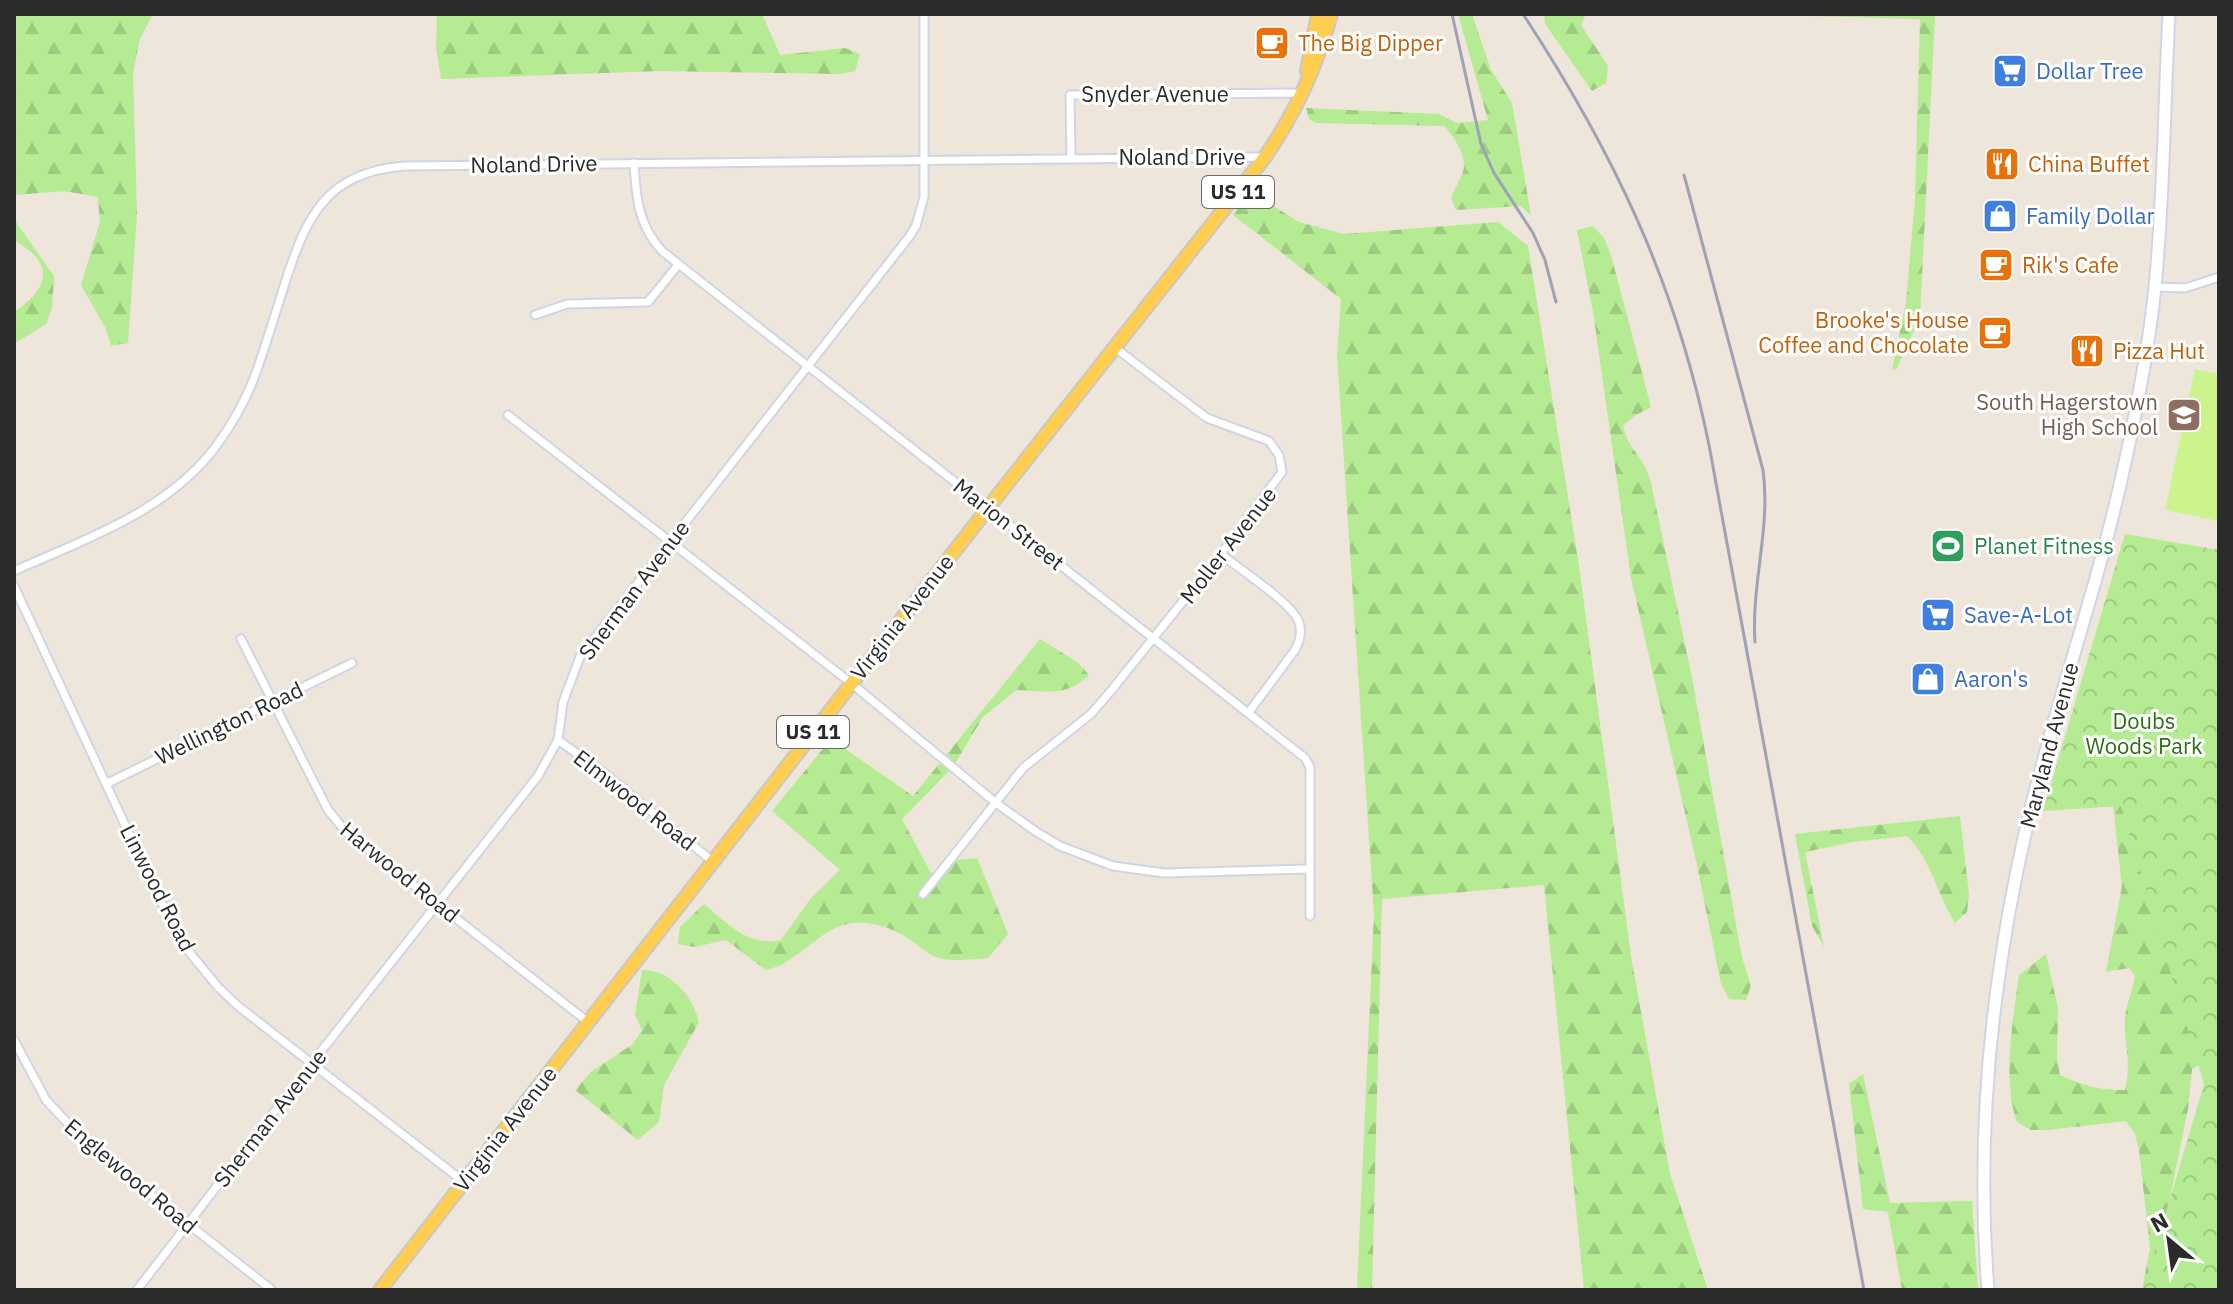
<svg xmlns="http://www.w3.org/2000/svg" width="2233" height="1304" viewBox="0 0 2233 1304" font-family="'IBM Plex Sans',sans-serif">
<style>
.forest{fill:url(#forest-firs)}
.park{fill:url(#park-crowns)}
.pitch{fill:#cdf48c}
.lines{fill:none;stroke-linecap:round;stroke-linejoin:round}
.street-casing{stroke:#d0d5e5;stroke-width:11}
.secondary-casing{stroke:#d0d5e5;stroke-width:15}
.primary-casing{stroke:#c8c8c8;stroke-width:16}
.street{stroke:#fff;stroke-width:7}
.secondary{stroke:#fff;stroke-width:11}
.primary{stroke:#ffcd50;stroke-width:12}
.rail{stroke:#9da2b7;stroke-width:3}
.labels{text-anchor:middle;stroke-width:6;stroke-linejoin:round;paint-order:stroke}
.shield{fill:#fff;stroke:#6b6b6b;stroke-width:2}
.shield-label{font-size:20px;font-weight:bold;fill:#2b2b2b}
.food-label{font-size:22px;fill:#c56008;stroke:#fff;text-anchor:start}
.shop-label{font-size:22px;fill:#366cbe;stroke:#fff;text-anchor:start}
.street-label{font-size:22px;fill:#2b2b2b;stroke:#fff}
.education-label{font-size:22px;fill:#785e54;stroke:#fff;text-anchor:end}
.leisure-label{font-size:22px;fill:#27864d;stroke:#fff;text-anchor:start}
.park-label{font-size:22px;fill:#2b7112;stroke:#fff}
</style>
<defs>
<pattern id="forest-firs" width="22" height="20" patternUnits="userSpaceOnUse" patternTransform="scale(2)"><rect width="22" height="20" fill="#b5eb92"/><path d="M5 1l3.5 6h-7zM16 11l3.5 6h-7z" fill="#9cca7e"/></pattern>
<pattern id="park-crowns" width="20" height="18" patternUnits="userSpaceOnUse" patternTransform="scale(2)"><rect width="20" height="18" fill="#b5eb92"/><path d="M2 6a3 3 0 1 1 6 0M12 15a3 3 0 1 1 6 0" fill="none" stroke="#9cca7e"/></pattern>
</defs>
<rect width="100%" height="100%" fill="#eee5db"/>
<g class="forest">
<polygon points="14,14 153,14 140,39 133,73 137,214 128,343 111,346 106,329 81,285 100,222 98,197 64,191 14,195"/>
<polygon points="437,14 762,14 780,55 845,48 860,54 855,71 839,74 658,71 441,79 436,47"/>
<path d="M1458,14H1472L1491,70L1512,103L1531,216L1521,206L1456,210L1451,198C1454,189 1463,176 1464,167C1465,153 1453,135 1444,126L1316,123L1309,119L1306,108L1439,114L1457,123L1488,120Z"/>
<polygon points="1544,14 1586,14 1581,25 1608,66 1606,83 1592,91 1545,24"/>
<polygon points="1739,14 1935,14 1920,317 1896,370 1892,369 1906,303 1915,199 1920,19"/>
<polygon points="1248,190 1299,222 1344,234 1498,222 1528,246 1579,566 1631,956 1670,1174 1708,1290 1584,1290 1544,885 1382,899 1372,1290 1357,1290 1374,914 1337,355 1341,299 1233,215"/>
<path d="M14,219L54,276L52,308L46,324L14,344V312C33,299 56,278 34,255C29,249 20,245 14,239Z"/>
<path d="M1593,226L1604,238L1611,255L1651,407L1636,415L1623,426C1628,450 1645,457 1651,483L1692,678L1742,958L1751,985L1746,1000L1729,999L1721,984L1697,865L1631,578L1593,312L1577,230Z"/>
<path d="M1040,639L1077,662L1089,675C1065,698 1046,691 1016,690L983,717L953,767L902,819L931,873L955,860L977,858L1008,934L988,958C972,959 953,962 938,958C928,955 920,946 912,941C896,929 873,921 853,923C819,927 799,963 766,970L726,940L694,947L678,944L680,927L704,904C729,924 747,947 781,940L811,898L840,870L772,811L831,739L913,796Z"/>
<path d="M2112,796L2219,828V959L2207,1060L2192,1069L2188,1109L2161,1241L2175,1290H2142L2150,1248L2139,1150L2135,1134L2126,1121L2048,1130H2031L2017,1122C2002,1080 2013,1019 2019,975L2046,954L2058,1008L2057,1058L2060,1075C2081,1085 2102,1091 2125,1090C2132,1060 2124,1047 2125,1019C2126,1004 2133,991 2135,975L2129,968L2106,972L2122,886Z"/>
<path d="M1960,816L1969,895L1967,912L1955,923C1937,894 1932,861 1907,836L1853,842L1805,852L1824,947L1812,926L1795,834Z"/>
<path d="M642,970C671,970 692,995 699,1022L664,1085L659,1122L638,1140L575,1090L591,1072L633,1044L642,1030L635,1015Z"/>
<polygon points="1863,1074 1890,1203 1972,1201 1978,1290 1902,1290 1888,1212 1863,1209 1849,1084"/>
</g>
<polygon class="park" points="2125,534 2219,550 2219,1290 2143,1290 2204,1084 2121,806 2043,811"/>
<polygon class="pitch" points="2195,369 2219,374 2219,521 2165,510"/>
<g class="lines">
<g class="street-casing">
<g id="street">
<polyline points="1071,158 1070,95 1302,93"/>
<path d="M634,163C636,197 638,225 662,251L1305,758L1310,767V916"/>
<polyline points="2155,287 2185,288 2219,277"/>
<polyline points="535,315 567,304 648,302 678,265"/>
<polyline points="508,415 851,683 996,803 1035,831 1060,846 1113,866 1164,873 1310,869"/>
<path d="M1221,554C1239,569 1289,601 1298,620C1303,631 1300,641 1295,650L1249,712"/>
<path d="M14,571C85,539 164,513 214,449C232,425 247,399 257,370C267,341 276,312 285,283C307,215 326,173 404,166L1265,157"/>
<polyline points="14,586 159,898 190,953 218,987 238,1006 464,1182"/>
<polyline points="241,639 328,810 346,832 588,1022"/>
<polyline points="558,740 603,772 712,861"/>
<polyline points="106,784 352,663"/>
<polyline points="923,894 1023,768 1091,714 1110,692 1221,554 1282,472 1279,455 1269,441 1207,418 1114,347"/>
<polyline points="14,1040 46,1100 88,1145 272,1290"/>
<polyline points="137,1290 311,1064 538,776 558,740 563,702 580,657 909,237 916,226 924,197 924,14"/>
</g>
</g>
<g class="secondary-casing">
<path id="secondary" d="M1988,1290C1975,1130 1993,967 2030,812C2058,696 2099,583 2124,467C2137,408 2149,347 2155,287C2164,197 2164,105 2169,14"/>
</g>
<g class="primary-casing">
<g id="primary">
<polyline points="1307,71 1318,14"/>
<path d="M380,1290L988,508L1265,157C1296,112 1317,66 1331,14"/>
</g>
</g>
<use href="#street" class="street"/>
<use href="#secondary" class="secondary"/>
<use href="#primary" class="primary"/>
<g class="rail">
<polyline points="1452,14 1481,144 1494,173 1533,233 1545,260 1556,302"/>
<path d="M1523,14C1613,151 1676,283 1709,445L1864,1290"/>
<path d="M1684,175L1763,470C1771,528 1751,584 1755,642"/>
</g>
</g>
<defs>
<g id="cafe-square" transform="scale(1.8)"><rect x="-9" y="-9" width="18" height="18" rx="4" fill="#e8710a" stroke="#fff"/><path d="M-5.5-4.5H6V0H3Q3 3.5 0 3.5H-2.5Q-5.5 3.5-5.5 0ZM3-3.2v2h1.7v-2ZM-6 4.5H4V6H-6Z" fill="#fff"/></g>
<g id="supermarket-square" transform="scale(1.8)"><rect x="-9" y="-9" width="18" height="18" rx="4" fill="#3f7fe0" stroke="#fff"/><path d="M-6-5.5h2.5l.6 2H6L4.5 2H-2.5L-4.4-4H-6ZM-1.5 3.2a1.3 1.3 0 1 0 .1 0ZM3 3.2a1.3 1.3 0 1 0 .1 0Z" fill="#fff"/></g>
<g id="restaurant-square" transform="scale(1.8)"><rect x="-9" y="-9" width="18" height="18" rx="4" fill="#e8710a" stroke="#fff"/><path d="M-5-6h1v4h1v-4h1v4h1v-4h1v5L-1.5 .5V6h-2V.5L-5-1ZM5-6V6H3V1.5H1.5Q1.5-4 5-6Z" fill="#fff"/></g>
<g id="shop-square" transform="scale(1.8)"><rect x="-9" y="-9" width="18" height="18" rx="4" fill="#3f7fe0" stroke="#fff"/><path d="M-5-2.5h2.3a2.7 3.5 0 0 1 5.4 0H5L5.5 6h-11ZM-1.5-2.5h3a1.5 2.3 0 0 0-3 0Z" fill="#fff"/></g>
<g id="school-square" transform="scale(1.8)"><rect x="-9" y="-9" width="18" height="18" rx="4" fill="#8d6e63" stroke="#fff"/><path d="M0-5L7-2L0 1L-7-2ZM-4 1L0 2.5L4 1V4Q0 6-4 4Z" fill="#fff"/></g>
<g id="stadium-square" transform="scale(1.8)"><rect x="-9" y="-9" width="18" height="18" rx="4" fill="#2e9e5b" stroke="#fff"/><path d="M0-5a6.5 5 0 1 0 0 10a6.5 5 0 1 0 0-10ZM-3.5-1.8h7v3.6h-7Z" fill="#fff"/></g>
</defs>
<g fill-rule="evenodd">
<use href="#cafe-square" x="1272" y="43"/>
<use href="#supermarket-square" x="2010" y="71"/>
<use href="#restaurant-square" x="2002" y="164"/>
<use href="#shop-square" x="2000" y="216"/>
<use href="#cafe-square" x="1996" y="265"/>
<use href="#cafe-square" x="1995" y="333"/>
<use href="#restaurant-square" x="2087" y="351"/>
<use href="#school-square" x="2184" y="415"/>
<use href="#stadium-square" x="1948" y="546"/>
<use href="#supermarket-square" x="1938" y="615"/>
<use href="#shop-square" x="1928" y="679"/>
</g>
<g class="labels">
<g class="shield">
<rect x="1202" y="176" width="72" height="32" rx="6"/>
<rect x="777" y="716" width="72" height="32" rx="6"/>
</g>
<g class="shield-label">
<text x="1238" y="199">US 11</text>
<text x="813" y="739">US 11</text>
</g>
<g class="food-label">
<text x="1298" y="51">The Big Dipper</text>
<text x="2028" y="172">China Buffet</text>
<text x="2022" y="273">Rik's Cafe</text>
<text x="1969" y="328" text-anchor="end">Brooke's House<tspan x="1969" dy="25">Coffee and Chocolate</tspan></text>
<text x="2113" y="359">Pizza Hut</text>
</g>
<g class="shop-label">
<text x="2036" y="79">Dollar Tree</text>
<text x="2026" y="224">Family Dollar</text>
<text x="1964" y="623">Save-A-Lot</text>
<text x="1954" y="687">Aaron's</text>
</g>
<g class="street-label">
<text x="1155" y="102">Snyder Avenue</text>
<text x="1182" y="165">Noland Drive</text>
<text transform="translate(534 164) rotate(-1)" y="8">Noland Drive</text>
<text transform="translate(1009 524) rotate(38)" y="8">Marion Street</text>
<text transform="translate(1228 545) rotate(-52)" y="8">Moller Avenue</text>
<text transform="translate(634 590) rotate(-53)" y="8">Sherman Avenue</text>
<text transform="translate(902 617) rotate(-52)" y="8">Virginia Avenue</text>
<text transform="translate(229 723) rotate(-26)" y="8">Wellington Road</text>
<text transform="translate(2049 745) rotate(-75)" y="8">Maryland Avenue</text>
<text transform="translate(635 800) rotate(38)" y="8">Elmwood Road</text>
<text transform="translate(400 872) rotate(39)" y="8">Harwood Road</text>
<text transform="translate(158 888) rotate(63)" y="8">Linwood Road</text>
<text transform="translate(270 1118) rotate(-52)" y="8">Sherman Avenue</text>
<text transform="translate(505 1129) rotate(-52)" y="8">Virginia Avenue</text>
<text transform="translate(131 1176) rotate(40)" y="8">Englewood Road</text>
</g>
<g class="education-label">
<text x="2158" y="410">South Hagerstown<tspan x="2158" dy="25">High School</tspan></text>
</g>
<g class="leisure-label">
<text x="1974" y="554">Planet Fitness</text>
</g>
<g class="park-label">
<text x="2144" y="729">Doubs<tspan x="2144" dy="25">Woods Park</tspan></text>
</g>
</g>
<rect width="2233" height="1304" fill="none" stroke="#2b2b2b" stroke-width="32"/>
<g transform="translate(2169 1240) rotate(331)" stroke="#ffffff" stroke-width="6" paint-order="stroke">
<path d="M0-6L14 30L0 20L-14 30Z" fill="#2b2b2b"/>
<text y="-12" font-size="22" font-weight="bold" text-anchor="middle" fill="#2b2b2b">N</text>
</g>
</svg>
